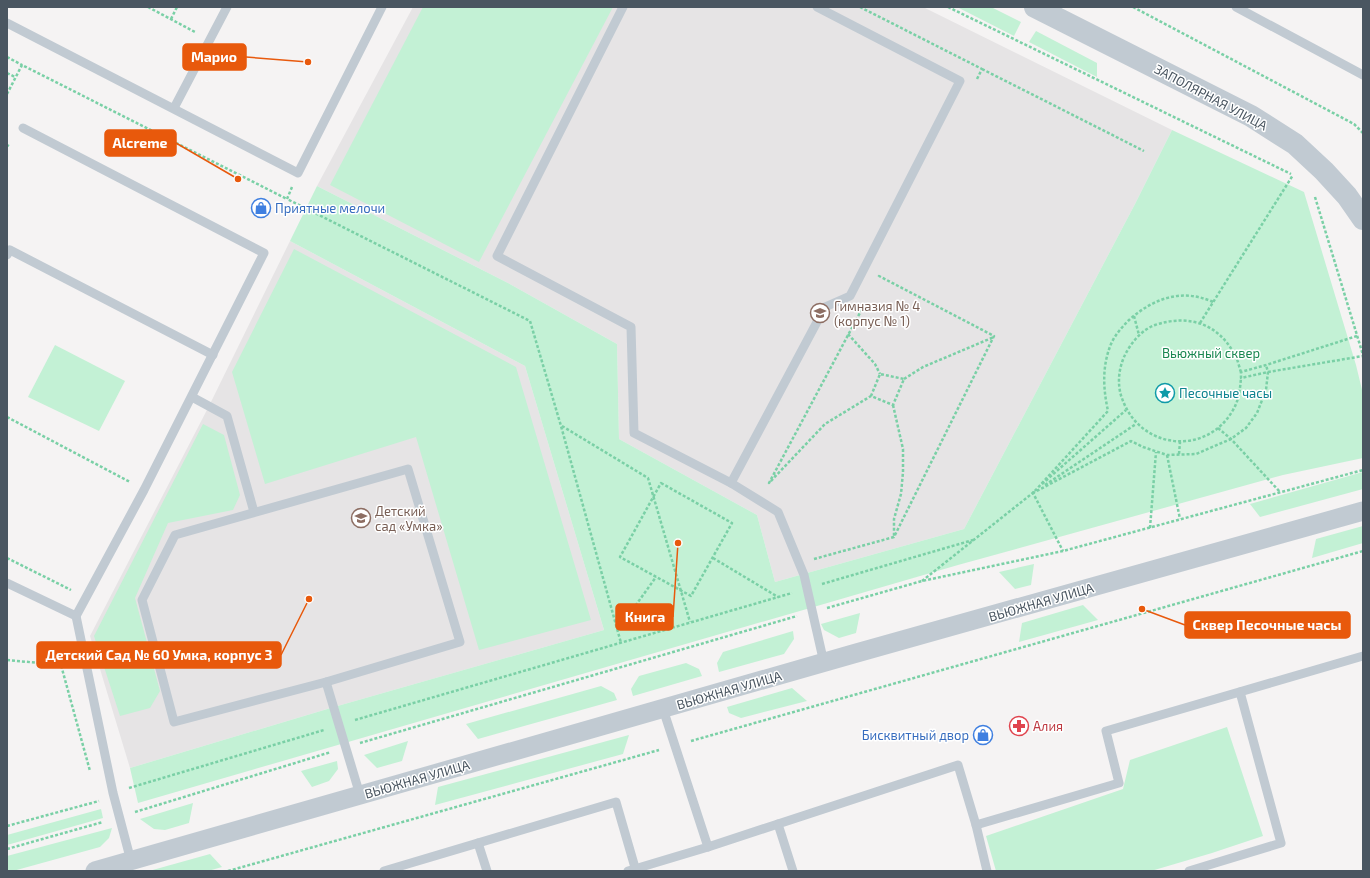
<svg xmlns="http://www.w3.org/2000/svg" width="1370" height="878" viewBox="0 0 1370 878" font-family="'Exo 2',sans-serif">
<style>
.education{fill:#e6e4e5}
.green{fill:#c3f1d5}
.lines{fill:none;stroke-linecap:round;stroke-linejoin:round}
.path{stroke:#7ad0a6;stroke-width:2.5;stroke-dasharray:3 2;stroke-linecap:butt}
.service{stroke:#c1cad2;stroke-width:9}
.minor{stroke:#c1cad2;stroke-width:19}
.tertiary{stroke:#c1cad2;stroke-width:22}
.labels{text-anchor:middle;stroke-width:3;stroke-linejoin:round;paint-order:stroke}
.street-label{font-size:13px;fill:#4a5661;stroke:#fff}
.shop-label{font-size:13px;fill:#366cbe;stroke:#fff;text-anchor:start}
.education-label{font-size:13px;fill:#785e54;stroke:#fff;text-anchor:start}
.park-label{font-size:13px;fill:#17864f;stroke:#fff}
.culture-label{font-size:13px;fill:#0d838f;stroke:#fff;text-anchor:start}
.health-label{font-size:13px;fill:#be3a42;stroke:#fff;text-anchor:start}
.leader{fill:none;stroke:#e8590c;stroke-width:1.5}
.callout-dot{fill:#e8590c;stroke:#fff;stroke-width:1.5}
.callout{fill:#e8590c;stroke:#e8590c;stroke-width:1.5}
.callout-label{font-size:14px;text-anchor:middle;font-weight:bold;fill:#fff}
</style>
<rect width="100%" height="100%" fill="#f5f3f3"/>
<g class="education">
<polygon points="413,7 923,7 1172,130 1135,204 964,529 775,582 757,515 619,439 617,344 508,283 317,186"/>
<polygon points="290,241 525,366 604,630 334,707 130,768 90,636 209,406"/>
</g>
<g class="green">
<polygon points="423,7 613,7 479,262 330,185"/>
<polygon points="957,7 991,7 1021,22 1014,36"/>
<polygon points="1036,31 1097,63 1097,77 1029,42"/>
<polygon points="1172,130 1304,192 1356,365 1363,394 1363,458 1283,475 958,565 138,803 130,768 334,707 604,630 525,366 290,241 317,186 508,283 617,344 619,439 757,515 775,582 964,529 1135,204"/>
<polygon points="294,249 516,367 591,620 479,650 416,437 265,484 232,372"/>
<polygon points="55,345 125,381 99,431 28,397"/>
<polygon points="203,424 224,435 240,495 233,510 168,523 135,598 160,691 150,708 120,716 94,636"/>
<polygon points="1363,472 1363,489 1260,517 1250,504"/>
<polygon points="1363,526 1363,543 1312,558 1316,539"/>
<polygon points="1034,564 1031,585 1015,589 999,572"/>
<polygon points="1083,605 1098,620 1019,642 1022,623"/>
<polygon points="860,613 856,633 839,638 824,630 821,624"/>
<polygon points="793,631 794,639 784,654 719,672 717,663 723,652"/>
<polygon points="686,663 699,669 702,676 633,696 631,689 639,676"/>
<polygon points="601,686 614,693 617,700 478,739 466,724"/>
<polygon points="792,688 807,701 741,718 729,713 727,707"/>
<polygon points="1227,727 1263,836 1212,853 1151,871 996,871 986,836 1123,789 1130,760"/>
<polygon points="629,735 623,754 435,805 438,787"/>
<polygon points="408,741 402,761 377,768 364,755"/>
<polygon points="337,761 338,769 329,781 312,787 301,771"/>
<polygon points="193,803 189,823 165,830 154,829 140,819"/>
<polygon points="101,809 103,818 7,845 7,835"/>
<polygon points="112,828 109,838 100,847 13,871 7,871 7,856"/>
<polygon points="210,854 222,867 208,871 149,871"/>
</g>
<g class="lines">
<g class="path">
<polyline points="148,7 195,32"/>
<polyline points="860,7 982,69 977,79"/>
<polyline points="948,7 1291,174"/>
<polyline points="1133,7 1354,124 1363,133"/>
<polyline points="171,19 177,7"/>
<polyline points="7,57 22,65"/>
<polyline points="982,69 1144,151"/>
<polyline points="7,73 15,77"/>
<polyline points="7,94 22,65 287,199"/>
<polyline points="7,145 9,146"/>
<polyline points="292,187 287,199 530,321 561,426 621,643"/>
<polyline points="1315,197 1363,355"/>
<path d="M1213,302C1182,288 1154,298 1129,320C1122,327 1115,335 1111,344C1102,366 1103,388 1108,411L1033,493L1131,441L1143,447L1167,455L1196,454L1231,439L1246,428L1257,413L1266,390L1268,372L1266,365"/>
<polyline points="862,309 769,483 825,424 871,396 893,405 904,379 880,374 871,396"/>
<polyline points="1134,316 1139,335"/>
<polyline points="1200,323 1293,175"/>
<polyline points="848,334 875,364 880,374"/>
<polyline points="1357,336 1266,365 1241,372 1241,378 1268,372 1363,356"/>
<path d="M1241,372C1239,367 1238,360 1235,355C1218,323 1188,314 1155,325C1141,330 1130,344 1124,357C1118,371 1117,387 1123,401C1142,450 1207,456 1233,410C1239,400 1240,389 1241,378"/>
<polyline points="904,379 923,367 994,337"/>
<polyline points="893,405 903,449 903,472 901,494 894,519 894,536"/>
<polyline points="7,417 130,482"/>
<polyline points="562,426 648,478 690,622"/>
<polyline points="1218,428 1231,439 1280,492"/>
<polyline points="1179,454 1180,442"/>
<polyline points="1167,455 1180,519"/>
<polygon points="661,483 732,523 691,596 620,557"/>
<polyline points="1042,484 1126,410"/>
<polyline points="1045,485 1136,424"/>
<polyline points="1034,492 1033,493 1063,551"/>
<polyline points="1150,528 1156,452"/>
<polyline points="7,558 71,590"/>
<polyline points="713,558 778,597"/>
<polyline points="814,559 894,537 994,336 879,276 878,278"/>
<polyline points="922,581 1034,492"/>
<polyline points="822,584 973,540"/>
<polyline points="827,608 922,581 1063,551 1363,470"/>
<polyline points="618,630 656,577"/>
<polyline points="7,660 61,665 90,771"/>
<polyline points="355,720 792,593"/>
<polyline points="691,741 1363,551"/>
<polyline points="360,743 797,616"/>
<polyline points="129,788 324,730"/>
<polyline points="135,812 331,752"/>
<polyline points="7,826 99,801"/>
<polyline points="7,849 103,822"/>
<polyline points="228,871 659,750"/>
</g>
<g class="service">
<polyline points="623,7 497,256 631,327 634,433 731,483 778,512 804,575 824,663"/>
<polyline points="1236,7 1363,75"/>
<polyline points="7,23 298,173 382,7"/>
<polyline points="174,108 227,7"/>
<polyline points="23,128 264,253 144,490 76,616 113,793 131,861"/>
<polyline points="7,255 10,250 213,355"/>
<polyline points="192,397 227,416 254,512"/>
<polygon points="408,469 460,642 326,682 174,722 142,600 175,535"/>
<polyline points="731,483 825,307 850,296 960,81 817,7"/>
<polyline points="7,583 76,616"/>
<polyline points="326,682 360,795"/>
<polyline points="976,825 987,871"/>
<polyline points="478,843 487,871"/>
<polyline points="708,847 778,824"/>
<polyline points="384,871 616,802 636,871"/>
<polyline points="628,871 708,847 663,709"/>
<polyline points="793,871 778,824 958,765 976,825 1119,783 1106,731 1363,656"/>
<polyline points="1189,871 1281,843 1240,692"/>
</g>
<polyline class="minor" points="95,871 853,654 1363,511"/>
<polyline class="tertiary" points="1035,7 1251,116 1295,144 1324,171 1347,196 1363,219"/>
</g>
<defs>
<g id="shop-ring" transform="scale(1)"><circle r="9.5" fill="#fff" stroke="#3f7fe0" stroke-width="1.5"/><path d="M-5-2.5h2.3a2.7 3.5 0 0 1 5.4 0H5L5.5 6h-11ZM-1.5-2.5h3a1.5 2.3 0 0 0-3 0Z" fill="#3f7fe0"/></g>
<g id="school-ring" transform="scale(1)"><circle r="9.5" fill="#fff" stroke="#8d6e63" stroke-width="1.5"/><path d="M0-5L7-2L0 1L-7-2ZM-4 1L0 2.5L4 1V4Q0 6-4 4Z" fill="#8d6e63"/></g>
<g id="sight-ring" transform="scale(1)"><circle r="9.5" fill="#fff" stroke="#0f9aa8" stroke-width="1.5"/><path d="M0-6L1.8-2.2L6-1.7L2.9 1.2L3.7 5.4L0 3.3L-3.7 5.4L-2.9 1.2L-6-1.7L-1.8-2.2Z" fill="#0f9aa8"/></g>
<g id="pharmacy-ring" transform="scale(1)"><circle r="9.5" fill="#fff" stroke="#e0444e" stroke-width="1.5"/><path d="M-2-6h4v4h4v4h-4v4h-4v-4h-4v-4h4Z" fill="#e0444e"/></g>
</defs>
<g fill-rule="evenodd">
<use href="#shop-ring" x="261" y="208"/>
<use href="#school-ring" x="820" y="313"/>
<use href="#sight-ring" x="1165" y="393"/>
<use href="#school-ring" x="361" y="518"/>
<use href="#pharmacy-ring" x="1019" y="726"/>
<use href="#shop-ring" x="983" y="735"/>
</g>
<g class="labels">
<g class="street-label">
<text transform="translate(1211 97) rotate(28)" y="5">ЗАПОЛЯРНАЯ УЛИЦА</text>
<text transform="translate(1041 602) rotate(-16)" y="5">ВЬЮЖНАЯ УЛИЦА</text>
<text transform="translate(729 690) rotate(-16)" y="5">ВЬЮЖНАЯ УЛИЦА</text>
<text transform="translate(417 779) rotate(-16)" y="5">ВЬЮЖНАЯ УЛИЦА</text>
</g>
<g class="shop-label">
<text x="275" y="213">Приятные мелочи</text>
<text x="969" y="740" text-anchor="end">Бисквитный двор</text>
</g>
<g class="education-label">
<text x="834" y="311">Гимназия № 4<tspan x="834" dy="15">(корпус № 1)</tspan></text>
<text x="375" y="516">Детский<tspan x="375" dy="15">сад «Умка»</tspan></text>
</g>
<g class="park-label">
<text x="1211" y="358">Вьюжный сквер</text>
</g>
<g class="culture-label">
<text x="1179" y="398">Песочные часы</text>
</g>
<g class="health-label">
<text x="1033" y="731">Алия</text>
</g>
</g>
<path class="leader" d="M308 62L246 57M238 179L176 143M678 543L673 617M1142 609L1185 625M309 599L281 655"/>
<g class="callout-dot">
<circle cx="308" cy="62" r="4"/>
<circle cx="238" cy="179" r="4"/>
<circle cx="678" cy="543" r="4"/>
<circle cx="1142" cy="609" r="4"/>
<circle cx="309" cy="599" r="4"/>
</g>
<g class="callout">
<rect x="183" y="44" width="63" height="26" rx="4"/>
<rect x="105" y="130" width="71" height="26" rx="4"/>
<rect x="616" y="604" width="57" height="26" rx="4"/>
<rect x="1185" y="612" width="165" height="26" rx="4"/>
<rect x="37" y="642" width="244" height="26" rx="4"/>
</g>
<g class="callout-label">
<text x="214" y="62">Марио</text>
<text x="140" y="148">Alcreme</text>
<text x="645" y="622">Книга</text>
<text x="1267" y="630">Сквер Песочные часы</text>
<text x="159" y="660">Детский Сад № 60 Умка, корпус 3</text>
</g>
<rect width="1370" height="878" fill="none" stroke="#4a5661" stroke-width="16"/>
</svg>
